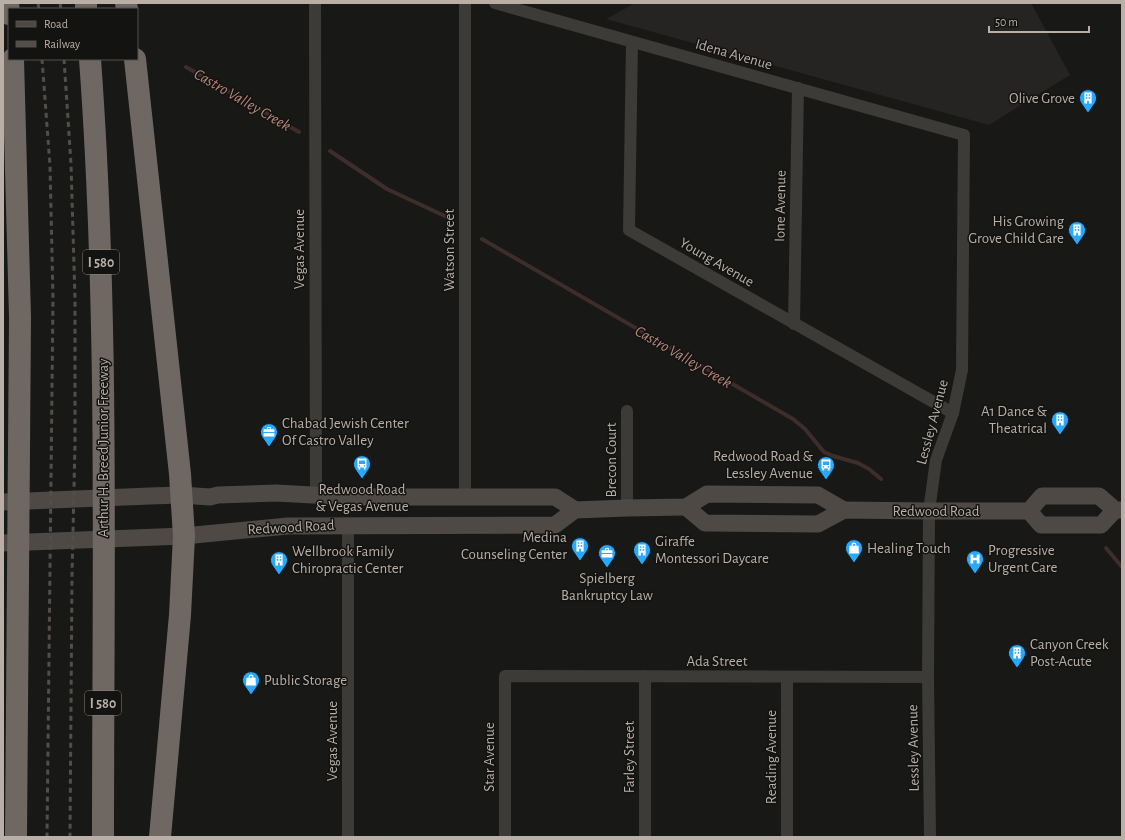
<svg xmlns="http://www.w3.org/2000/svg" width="1125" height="840" viewBox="0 0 1125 840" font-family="'Alegreya Sans',sans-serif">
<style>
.built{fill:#252422}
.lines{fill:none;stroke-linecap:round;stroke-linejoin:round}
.stream{stroke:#3d2e2b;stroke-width:4}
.minor{stroke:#3d3b37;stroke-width:12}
.secondary{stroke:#4e4944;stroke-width:17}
.motorway{stroke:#6f6862;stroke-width:22}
.rail{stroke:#534e49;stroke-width:3;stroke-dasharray:5 4;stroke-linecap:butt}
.labels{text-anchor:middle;stroke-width:3;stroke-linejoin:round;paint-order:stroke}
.shield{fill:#131311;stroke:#87807a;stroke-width:1}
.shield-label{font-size:14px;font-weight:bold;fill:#b9afa7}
.street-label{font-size:15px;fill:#b9afa7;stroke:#131311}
.poi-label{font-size:15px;fill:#b9afa7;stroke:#131311;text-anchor:start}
.water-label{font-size:16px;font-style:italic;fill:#b7877b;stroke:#131311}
</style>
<rect width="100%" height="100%" fill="#181816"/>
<polygon class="built" points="635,3 1031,3 1070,75 989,125 606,19"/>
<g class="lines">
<g class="stream">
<polyline points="186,67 299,132"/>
<polyline points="330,151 387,189 449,218"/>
<polyline points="482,239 793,419 805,429 824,452 833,456 858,463 869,469 881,479"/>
<polyline points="1106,548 1122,567"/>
</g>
<g class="minor">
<polyline points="315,3 316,495"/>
<polyline points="465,3 465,497"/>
<polyline points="495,3 964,135 962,370 953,413 936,460 929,511 928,677 930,837"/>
<polyline points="632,42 629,230 953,413"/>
<polyline points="794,324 798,88"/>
<polyline points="627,411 627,508"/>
<polyline points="348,837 348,525"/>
<polyline points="505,837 505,676 928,677"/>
<polyline points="645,837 645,676"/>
<polyline points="787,837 787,677"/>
</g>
<g class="secondary">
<polyline points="3,502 150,496 181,495 210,497 218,495 276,493 349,497 555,497 575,510"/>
<polyline points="686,507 705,523 818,524 844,510 929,511 1029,511 1042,496 1099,496 1115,510 1122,510"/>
<polyline points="1029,511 1041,525 1101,525 1115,510"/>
<polyline points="3,543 184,536 288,526 555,525 575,510 627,508 686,507 707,494 818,495 844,510"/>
</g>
<g class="motorway">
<polyline points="8,3 9,14"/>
<polyline points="86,3 86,9"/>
<polyline points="126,3 127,9"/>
<polyline points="13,59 20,317 16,837"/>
<path d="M90,59C109,318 103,578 103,837"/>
<polyline points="135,59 180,474 184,536 180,615 160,837"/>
</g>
<g class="rail">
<polyline points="38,3 39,9"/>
<polyline points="60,3 61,9"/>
<polyline points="42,59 50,166 53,298 47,837"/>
<polyline points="64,59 71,164 75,299 75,444 72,575 70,837"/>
</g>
</g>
<defs>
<g id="building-pin" transform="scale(0.9)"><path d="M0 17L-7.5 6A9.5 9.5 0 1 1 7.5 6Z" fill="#27a9ff" stroke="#131311"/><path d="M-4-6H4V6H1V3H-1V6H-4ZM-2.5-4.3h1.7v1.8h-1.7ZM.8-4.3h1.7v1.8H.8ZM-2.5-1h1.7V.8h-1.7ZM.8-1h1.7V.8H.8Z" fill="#fff"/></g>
<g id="office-pin" transform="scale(0.9)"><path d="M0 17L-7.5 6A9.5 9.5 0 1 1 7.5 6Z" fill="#27a9ff" stroke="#131311"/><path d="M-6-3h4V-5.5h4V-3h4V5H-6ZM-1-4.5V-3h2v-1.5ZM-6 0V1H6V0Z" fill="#fff"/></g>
<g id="bus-pin" transform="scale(0.9)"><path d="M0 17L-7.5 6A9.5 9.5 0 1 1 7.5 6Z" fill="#27a9ff" stroke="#131311"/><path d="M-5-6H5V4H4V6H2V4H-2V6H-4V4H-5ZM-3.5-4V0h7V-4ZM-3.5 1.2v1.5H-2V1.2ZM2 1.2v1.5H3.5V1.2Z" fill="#fff"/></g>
<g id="shop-pin" transform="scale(0.9)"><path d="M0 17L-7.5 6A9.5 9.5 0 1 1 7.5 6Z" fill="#27a9ff" stroke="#131311"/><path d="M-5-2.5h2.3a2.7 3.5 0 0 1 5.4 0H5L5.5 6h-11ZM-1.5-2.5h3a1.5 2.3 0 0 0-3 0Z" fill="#fff"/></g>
<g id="hospital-pin" transform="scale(0.9)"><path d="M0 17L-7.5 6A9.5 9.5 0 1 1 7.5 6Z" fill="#27a9ff" stroke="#131311"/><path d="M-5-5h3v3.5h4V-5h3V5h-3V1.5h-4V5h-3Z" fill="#fff"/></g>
</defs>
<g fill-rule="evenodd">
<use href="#building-pin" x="1088" y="98"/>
<use href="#building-pin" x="1077" y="230"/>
<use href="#building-pin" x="1060" y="420"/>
<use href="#office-pin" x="269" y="432"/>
<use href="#bus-pin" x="362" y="464"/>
<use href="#bus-pin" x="826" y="465"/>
<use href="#building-pin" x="580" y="546"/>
<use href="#shop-pin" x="854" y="548"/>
<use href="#building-pin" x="642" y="550"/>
<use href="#office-pin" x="607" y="553"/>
<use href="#hospital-pin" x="975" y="559"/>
<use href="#building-pin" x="279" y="560"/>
<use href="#building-pin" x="1017" y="653"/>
<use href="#shop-pin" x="251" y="680"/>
</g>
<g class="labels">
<g class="shield">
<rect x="83" y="250" width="36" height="24" rx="3"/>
<rect x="85" y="691" width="36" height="24" rx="3"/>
</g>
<g class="shield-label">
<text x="101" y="267">I 580</text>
<text x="103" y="708">I 580</text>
</g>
<g class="street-label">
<text transform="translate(734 54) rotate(16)" y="5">Idena Avenue</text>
<text transform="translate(780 206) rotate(-89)" y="5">Ione Avenue</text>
<text transform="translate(299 249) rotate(-90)" y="5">Vegas Avenue</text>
<text transform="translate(449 250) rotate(-90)" y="5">Watson Street</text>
<text transform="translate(717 262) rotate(30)" y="5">Young Avenue</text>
<text transform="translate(932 422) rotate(-75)" y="5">Lessley Avenue</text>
<text transform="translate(103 448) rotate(-90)" y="5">Arthur H. Breed Junior Freeway</text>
<text transform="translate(611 460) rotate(-90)" y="5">Brecon Court</text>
<text x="936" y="516">Redwood Road</text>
<text transform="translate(291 527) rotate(-3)" y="5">Redwood Road</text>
<text x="717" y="666">Ada Street</text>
<text transform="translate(332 741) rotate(-90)" y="5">Vegas Avenue</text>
<text transform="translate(913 748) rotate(-91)" y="5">Lessley Avenue</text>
<text transform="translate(489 757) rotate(-90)" y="5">Star Avenue</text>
<text transform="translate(629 757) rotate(-90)" y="5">Farley Street</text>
<text transform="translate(771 757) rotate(-90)" y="5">Reading Avenue</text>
</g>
<g class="poi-label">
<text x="1075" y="103" text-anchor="end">Olive Grove</text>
<text x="1064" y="226" text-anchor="end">His Growing<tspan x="1064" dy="17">Grove Child Care</tspan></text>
<text x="1047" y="416" text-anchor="end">A1 Dance &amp;<tspan x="1047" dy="17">Theatrical</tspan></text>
<text x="282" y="428">Chabad Jewish Center<tspan x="282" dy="17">Of Castro Valley</tspan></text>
<text x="813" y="461" text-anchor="end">Redwood Road &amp;<tspan x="813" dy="17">Lessley Avenue</tspan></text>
<text x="362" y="494" text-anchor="middle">Redwood Road<tspan x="362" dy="17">&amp; Vegas Avenue</tspan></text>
<text x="567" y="542" text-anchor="end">Medina<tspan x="567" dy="17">Counseling Center</tspan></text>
<text x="655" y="546">Giraffe<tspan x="655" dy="17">Montessori Daycare</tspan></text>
<text x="867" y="553">Healing Touch</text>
<text x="988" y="555">Progressive<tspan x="988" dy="17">Urgent Care</tspan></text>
<text x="292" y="556">Wellbrook Family<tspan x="292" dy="17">Chiropractic Center</tspan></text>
<text x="607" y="583" text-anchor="middle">Spielberg<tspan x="607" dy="17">Bankruptcy Law</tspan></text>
<text x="1030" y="649">Canyon Creek<tspan x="1030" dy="17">Post-Acute</tspan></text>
<text x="264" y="685">Public Storage</text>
</g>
<g class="water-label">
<text transform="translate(243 99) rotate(30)" y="6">Castro Valley Creek</text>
<text transform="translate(684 356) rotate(30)" y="6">Castro Valley Creek</text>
</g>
</g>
<rect width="1125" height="840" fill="none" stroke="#b9afa7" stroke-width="8"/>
<rect x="8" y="8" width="130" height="52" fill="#131311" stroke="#55514d"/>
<rect x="16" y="21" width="20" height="6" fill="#4e4944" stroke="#55514d"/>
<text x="44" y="28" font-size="12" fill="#b9afa7">Road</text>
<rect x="16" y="41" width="20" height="6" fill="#534e49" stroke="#55514d"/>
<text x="44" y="48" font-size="12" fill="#b9afa7">Railway</text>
<path d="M989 26v6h100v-6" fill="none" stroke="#b9afa7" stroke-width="2"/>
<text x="995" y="26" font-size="12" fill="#b9afa7" stroke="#131311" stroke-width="3" paint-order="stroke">50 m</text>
</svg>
